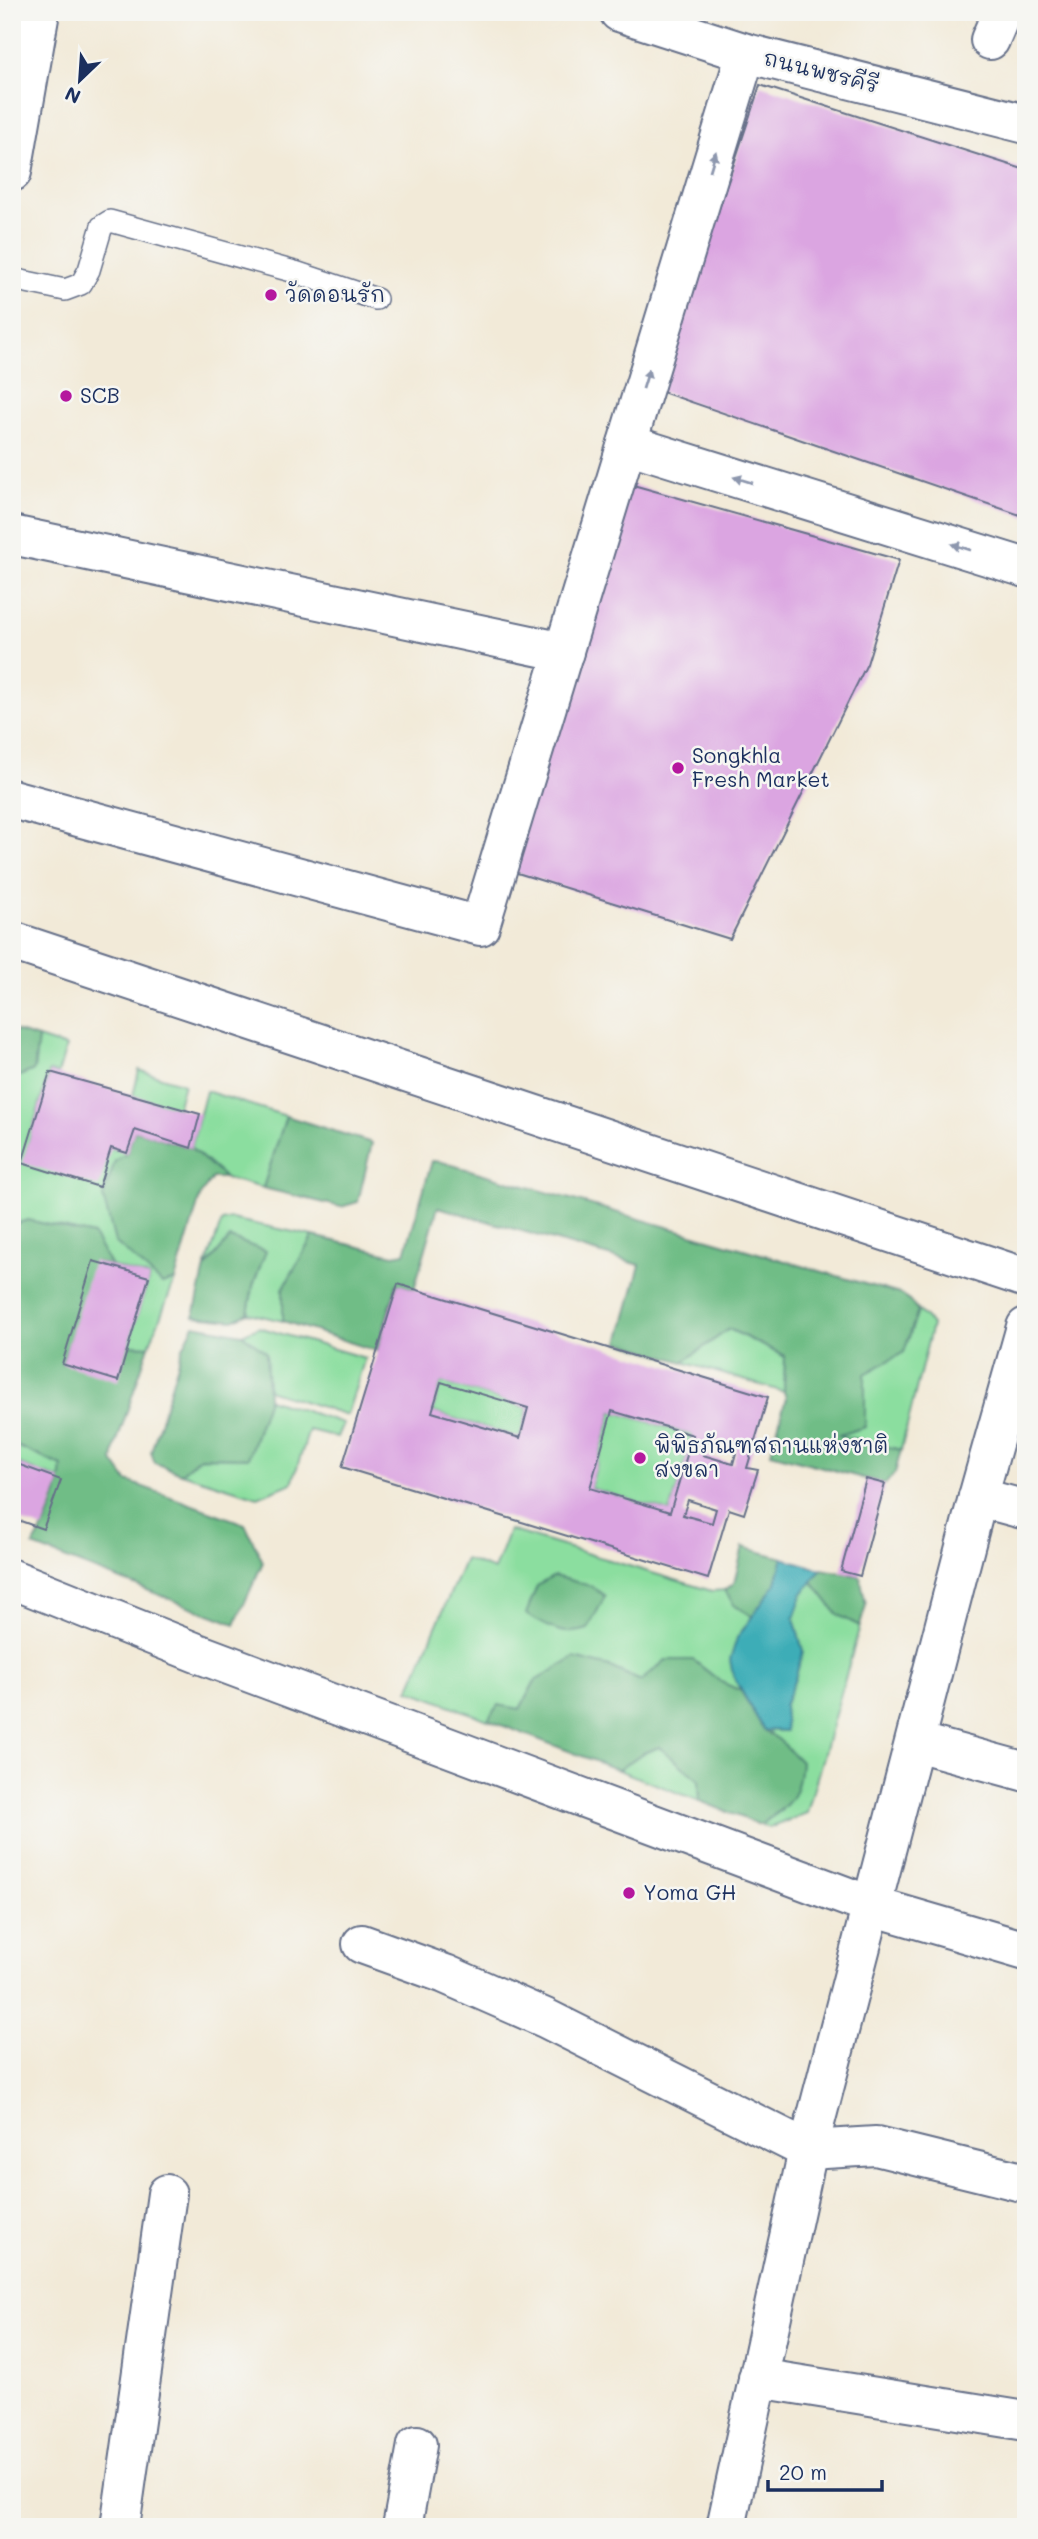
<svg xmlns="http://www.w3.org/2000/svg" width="1038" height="2539" viewBox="0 0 1038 2539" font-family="Mali,'Playpen Sans Thai',sans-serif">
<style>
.green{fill:#8bde9f;stroke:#53867e;stroke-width:2}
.forest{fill:#70bd86;stroke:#467672;stroke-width:2}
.water{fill:#3cadb7;stroke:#2c6e8a;stroke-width:2}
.building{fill:#dba5e1;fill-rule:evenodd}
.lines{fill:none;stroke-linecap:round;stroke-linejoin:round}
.service-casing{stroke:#667089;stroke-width:24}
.minor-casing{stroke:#667089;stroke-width:42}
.tertiary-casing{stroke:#667089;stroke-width:42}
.service{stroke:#fff;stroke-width:21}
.minor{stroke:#fff;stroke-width:38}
.tertiary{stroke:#fff;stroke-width:38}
.oneway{fill:#8d97ae}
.poi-dot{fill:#b5179e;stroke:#f6f6f2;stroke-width:2.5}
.labels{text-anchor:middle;stroke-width:5;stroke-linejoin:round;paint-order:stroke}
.street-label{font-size:21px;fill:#1b2f5e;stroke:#f6f6f2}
.poi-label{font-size:21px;fill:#1b2f5e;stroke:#f6f6f2;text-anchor:start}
</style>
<rect width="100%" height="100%" fill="#f6f6f2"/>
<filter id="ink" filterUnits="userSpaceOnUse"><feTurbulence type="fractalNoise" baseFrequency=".0143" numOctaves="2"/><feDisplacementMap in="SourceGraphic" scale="14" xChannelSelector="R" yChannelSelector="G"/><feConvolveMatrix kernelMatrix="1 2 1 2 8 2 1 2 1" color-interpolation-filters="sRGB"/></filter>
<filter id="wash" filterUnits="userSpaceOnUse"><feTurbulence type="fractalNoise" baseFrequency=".00686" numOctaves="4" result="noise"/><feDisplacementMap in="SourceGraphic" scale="28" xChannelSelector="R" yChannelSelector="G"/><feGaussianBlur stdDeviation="1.57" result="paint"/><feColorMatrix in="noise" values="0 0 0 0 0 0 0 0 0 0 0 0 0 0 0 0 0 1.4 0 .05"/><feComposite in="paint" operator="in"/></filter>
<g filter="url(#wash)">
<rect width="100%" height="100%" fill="#f2ead8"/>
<g class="green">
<polygon points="38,1038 66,1047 58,1074 49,1072 23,1163 111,1148 127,1153 162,1284 175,1280 149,1346 128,1345 149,1277 111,1266 92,1235 28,1220 12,1225 12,1079 34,1070"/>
<polygon points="139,1070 184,1084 177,1108 133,1096"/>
<polygon points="206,1091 286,1116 263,1188 225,1178 191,1148"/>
<polygon points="231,1219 313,1236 283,1289 283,1321 248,1313 253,1286 265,1251 205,1268 222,1221"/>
<polygon points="918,1310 932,1325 901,1450 837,1435 865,1427 865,1374 904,1352"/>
<polygon points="258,1327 365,1358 347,1415 268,1390 266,1352 242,1334"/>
<polygon points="729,1329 785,1357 784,1392 683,1362"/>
<polygon points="441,1382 528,1408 520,1438 432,1412"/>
<polygon points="268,1399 343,1423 337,1437 309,1430 292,1483 258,1497 181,1473 200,1457 248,1458"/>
<polygon points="612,1411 693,1435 670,1512 590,1488"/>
<polygon points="12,1444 62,1466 61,1480 12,1462"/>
<polygon points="509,1530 712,1591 725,1590 734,1605 753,1617 737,1638 733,1676 741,1691 721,1682 693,1660 666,1660 641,1681 610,1667 535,1681 520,1709 498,1705 488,1720 409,1690 465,1559 494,1570"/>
<polygon points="812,1581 838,1615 860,1626 807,1813 769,1828 760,1825 782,1810 779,1740 764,1730 785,1731 784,1706 795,1679 803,1651 794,1618 802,1595"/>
<polygon points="659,1747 699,1780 700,1801 618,1770 641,1754"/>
</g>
<g class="forest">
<polygon points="12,1030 38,1038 34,1070 12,1079"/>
<polygon points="286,1116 372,1143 358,1202 341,1207 263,1188"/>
<polygon points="135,1130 191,1148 225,1178 212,1178 201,1194 175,1280 162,1284 115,1242 103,1197 115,1161 127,1153"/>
<polygon points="432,1161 442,1162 903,1295 918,1310 904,1352 865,1374 865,1427 839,1435 901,1450 895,1473 885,1484 771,1453 786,1398 784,1392 785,1356 729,1329 683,1362 619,1342 640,1265 438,1207 414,1289 397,1284 377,1351 283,1321 283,1289 313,1236 394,1255 405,1253"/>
<path d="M28,1220L93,1235L111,1266L96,1262L62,1364L128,1345L149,1346L115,1447L113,1461L127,1481L245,1524L263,1562L235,1624L33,1546C47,1523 60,1494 62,1466L12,1444V1225Z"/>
<polygon points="230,1238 266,1251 253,1286 248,1313 233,1320 194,1316 205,1268"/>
<polygon points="194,1325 242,1334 266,1352 268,1399 248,1458 200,1457 181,1473 155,1463 151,1452 183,1347"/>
<polygon points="743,1547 783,1558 776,1583 753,1617 734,1605 725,1590 734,1583"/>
<polygon points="821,1569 860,1576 866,1605 860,1626 838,1615 812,1581"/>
<path d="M554,1576L591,1586L605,1596L588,1629C563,1638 548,1627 526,1614L537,1586Z"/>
<path d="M574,1658L610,1667L641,1681L666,1660H693L721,1682L741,1691L764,1730L779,1740L801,1762C798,1799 790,1804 760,1825L700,1801L699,1780L659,1747L641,1754L618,1770L488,1720L498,1705L520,1709L535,1681Z"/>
</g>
<polygon class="water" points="783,1558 821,1569 802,1595 794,1618 803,1651 795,1679 784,1706 786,1731 764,1730 733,1676 730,1660 737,1638 776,1583"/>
<g id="blocks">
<g class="building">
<polygon points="760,85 1026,170 1026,517 659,391"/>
<polygon points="626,483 899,560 867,664 730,939 511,871"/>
<polygon points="50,1072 200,1114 191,1148 135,1130 127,1153 111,1148 99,1187 22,1163"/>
<polygon points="93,1261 149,1277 118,1381 62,1364"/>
<path d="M398,1284L768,1397L747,1468L758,1470L744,1514L729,1509L708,1579L342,1467ZM441,1382L528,1408L520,1438L432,1412ZM612,1411L693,1435L670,1512L590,1488ZM707,1440L737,1449L733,1464L703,1455ZM688,1500L716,1509L712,1523L683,1515Z"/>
<polygon points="12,1462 61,1480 43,1529 12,1518"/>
<polygon points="866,1479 885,1484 860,1576 841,1571"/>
</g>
</g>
</g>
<g filter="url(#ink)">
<use href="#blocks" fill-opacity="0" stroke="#667089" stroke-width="2"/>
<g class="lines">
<g class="service-casing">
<polyline id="service" points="12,279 65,290 81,284 89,270 102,226 110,221 295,272 376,299"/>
</g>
<g class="minor-casing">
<g id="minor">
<polyline points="619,12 746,53 1026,124"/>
<polyline points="990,40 1002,12"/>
<polyline points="12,172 40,12"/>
<polyline points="627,444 1026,568"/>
<polyline points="12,535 564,652"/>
<polyline points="12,799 480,926 746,53"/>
<polyline points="978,1497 1026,1510"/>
<polyline points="12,1579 197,1653 872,1906 1026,1951"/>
<polyline points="916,1742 1026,1772"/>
<polyline points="362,1944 445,1974 545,2018 808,2150 876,2146 1026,2183"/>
<polyline points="758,2378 1026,2421"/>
<polyline points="120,2527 167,2194"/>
<polyline points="402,2527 417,2445"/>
</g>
</g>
<g class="tertiary-casing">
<g id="tertiary">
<polyline points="12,941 1026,1278"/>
<polyline points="726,2527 808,2150 978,1497 1026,1327"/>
</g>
</g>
<use href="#service" class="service"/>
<use href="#minor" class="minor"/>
<use href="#tertiary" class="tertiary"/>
</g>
<defs><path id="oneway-solid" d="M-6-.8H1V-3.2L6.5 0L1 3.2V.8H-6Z" transform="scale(1.75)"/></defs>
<g class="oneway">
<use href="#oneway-solid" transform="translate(713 161) rotate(-73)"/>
<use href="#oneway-solid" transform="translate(646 379) rotate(-73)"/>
<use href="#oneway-solid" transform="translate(743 480) rotate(-163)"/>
<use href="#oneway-solid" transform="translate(961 547) rotate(-163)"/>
</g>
</g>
<g class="poi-dot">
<circle cx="271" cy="295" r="7"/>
<circle cx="66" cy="396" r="7"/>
<circle cx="678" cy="768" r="7"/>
<circle cx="640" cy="1458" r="7"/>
<circle cx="629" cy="1893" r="7"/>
</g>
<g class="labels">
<g class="street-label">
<text transform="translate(821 72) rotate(14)" y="7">ถนนพชรคีรี</text>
</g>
<g class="poi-label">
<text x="285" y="302">วัดดอนรัก</text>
<text x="80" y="403">SCB</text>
<text x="692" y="763">Songkhla<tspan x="692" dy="24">Fresh Market</tspan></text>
<text x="654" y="1453">พิพิธภัณฑสถานแห่งชาติ<tspan x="654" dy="24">สงขลา</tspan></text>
<text x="643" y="1900">Yoma GH</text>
</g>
</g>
<rect width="1038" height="2539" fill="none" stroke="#f6f6f2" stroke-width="42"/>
<g transform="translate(80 80) rotate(205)" stroke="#f6f6f2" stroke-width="5" paint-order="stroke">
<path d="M0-5L12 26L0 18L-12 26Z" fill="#1b2f5e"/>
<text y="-10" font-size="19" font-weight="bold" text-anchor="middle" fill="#1b2f5e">N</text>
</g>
<path d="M768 2480v10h114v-10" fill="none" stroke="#1b2f5e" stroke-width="3.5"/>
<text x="779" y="2480" font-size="21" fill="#1b2f5e" stroke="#f6f6f2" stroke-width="5" paint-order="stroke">20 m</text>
</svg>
